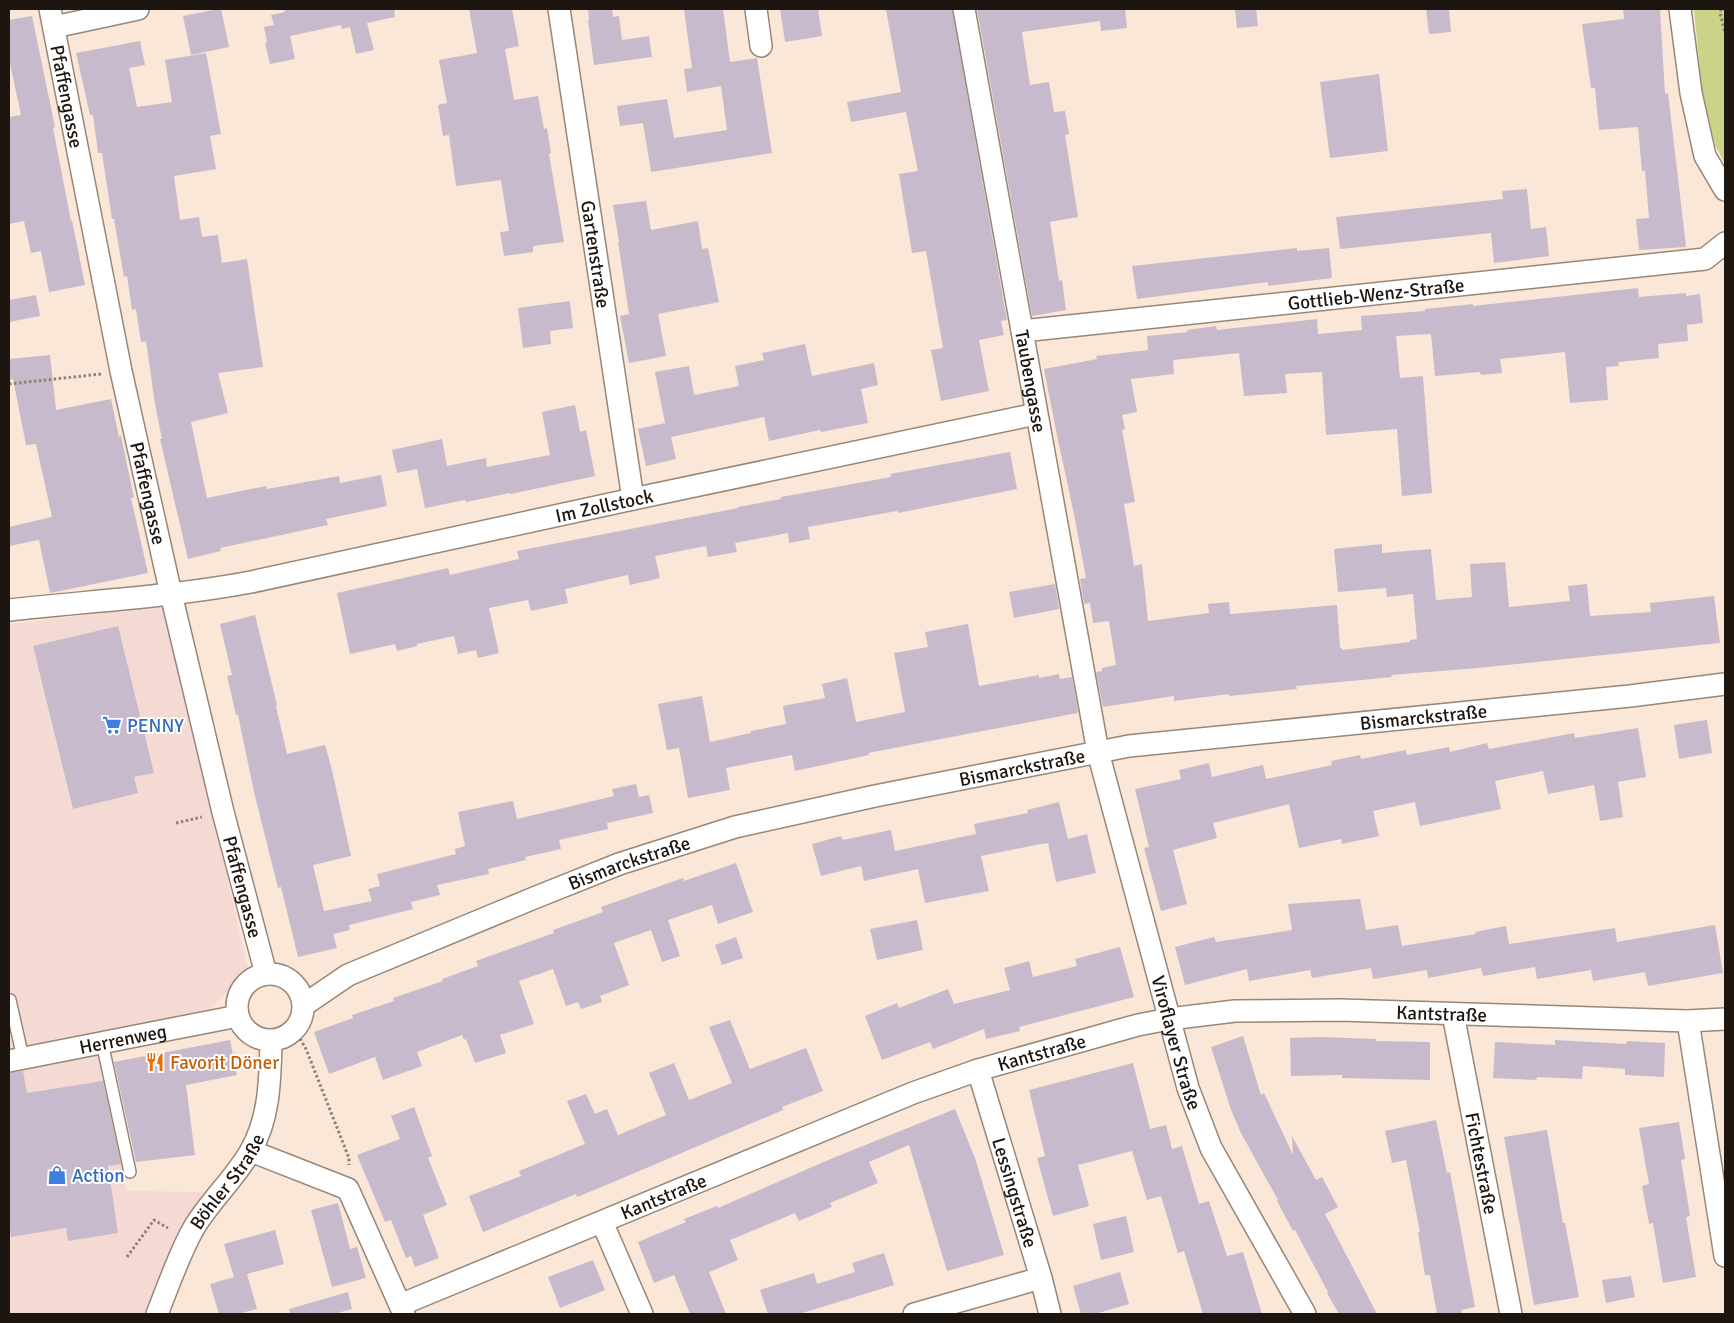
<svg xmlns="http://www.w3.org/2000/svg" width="1734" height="1323" viewBox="0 0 1734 1323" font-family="Signika,sans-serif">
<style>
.commercial{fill:#f4dad3}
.green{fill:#cad388}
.building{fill:#c8bacd}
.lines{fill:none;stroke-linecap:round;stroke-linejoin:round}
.lane-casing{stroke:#988778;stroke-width:14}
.street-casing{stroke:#988778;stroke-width:24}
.path{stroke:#8e8177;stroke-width:3;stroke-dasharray:2.5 2.5;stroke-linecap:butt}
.lane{stroke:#fff;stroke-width:11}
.street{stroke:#fff;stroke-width:21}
.labels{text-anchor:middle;stroke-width:4;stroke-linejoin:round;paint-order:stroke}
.street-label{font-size:19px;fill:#1c1510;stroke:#fff}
.shop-label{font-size:19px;fill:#366cbe;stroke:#fff;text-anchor:start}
.food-label{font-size:19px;fill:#c56008;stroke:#fff;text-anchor:start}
</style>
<rect width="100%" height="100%" fill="#fae7d7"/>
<polygon class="commercial" points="168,606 248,971 211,1008 96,1039 127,1191 204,1192 149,1314 9,1314 9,624"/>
<polygon class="green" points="1694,9 1725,9 1725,164 1715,145 1702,90"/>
<g class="building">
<polygon points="218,9 221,9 229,47 191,55 183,16"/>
<polygon points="284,9 394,9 395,17 367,23 374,50 356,54 350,27 342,29 341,25 290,36 295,59 270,64 265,43 267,42 264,27 274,25 271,15 285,12"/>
<polygon points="469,9 512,9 519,46 505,49 514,100 538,96 544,129 547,128 551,153 549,154 564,242 533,246 533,252 504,256 500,232 509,231 501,180 456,186 449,135 443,136 438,105 447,103 439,60 477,53"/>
<polygon points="588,9 612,9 613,17 619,16 622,40 649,36 652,57 594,65 588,20 589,20"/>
<polygon points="684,9 723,9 730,62 757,58 772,153 651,172 643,123 620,126 617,106 667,99 674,138 727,130 721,86 687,92 684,69 692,68"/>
<polygon points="780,9 818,9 822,36 785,42"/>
<polygon points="886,9 952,9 1007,320 1001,321 1004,335 979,340 989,391 941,401 931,350 943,348 926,251 912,253 899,174 918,171 906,112 851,122 847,102 901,92"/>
<polygon points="977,9 1125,9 1127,28 1101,31 1100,21 1022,32 1030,85 1049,82 1054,112 1065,111 1069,134 1065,135 1078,217 1050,222 1059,281 1062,280 1066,310 1032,316"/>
<polygon points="1235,9 1256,9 1258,26 1237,28"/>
<polygon points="1426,9 1449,9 1451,32 1429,34"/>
<polygon points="1623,9 1660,9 1665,94 1668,93 1686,247 1639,250 1636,219 1649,218 1645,171 1642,171 1638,127 1599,130 1595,88 1591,88 1582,24 1624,19"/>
<polygon points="32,16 55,127 53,128 71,221 72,220 85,285 49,292 41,251 31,253 24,221 9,224 9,117 21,115 9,59 9,20"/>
<polygon points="140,41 145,65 129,68 137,107 172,102 165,60 206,53 221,134 210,136 216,169 174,176 180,220 199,217 202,237 218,235 222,263 247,259 256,321 263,367 218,373 228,413 191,422 207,498 266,486 267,489 339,476 340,483 381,475 387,506 326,519 328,525 220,548 221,551 188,559 160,439 162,439 155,404 146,341 141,342 136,309 132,310 127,276 124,277 114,219 112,219 102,153 98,153 93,115 90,115 76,53"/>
<polygon points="1379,74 1388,151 1330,158 1320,82"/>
<polygon points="1527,189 1531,229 1546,227 1549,256 1494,263 1491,233 1340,249 1336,217 1503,199 1502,191"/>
<polygon points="646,201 651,230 698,221 702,249 708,248 719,302 658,314 666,356 629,363 620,316 629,314 618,242 619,242 613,205"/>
<polygon points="1297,248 1297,251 1329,248 1332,278 1268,286 1268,282 1137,299 1132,266"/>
<polygon points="1638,288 1639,297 1686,293 1686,296 1700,294 1703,323 1687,325 1688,341 1658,344 1659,358 1618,362 1619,366 1606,367 1608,400 1570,403 1565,352 1500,359 1502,373 1481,375 1480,372 1435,376 1431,334 1396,336 1400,378 1423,376 1432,493 1402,496 1397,429 1326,435 1322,372 1285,374 1287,393 1244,396 1239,353 1173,360 1174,374 1131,379 1137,412 1122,415 1125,429 1122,430 1135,502 1124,504 1134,566 1142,564 1148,621 1209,613 1208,604 1229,602 1230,614 1337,605 1340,648 1342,648 1342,650 1410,642 1410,640 1417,639 1413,594 1387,597 1386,588 1338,592 1334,549 1382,544 1382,553 1431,549 1436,600 1472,597 1470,564 1505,562 1509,607 1570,601 1568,586 1587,584 1590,616 1651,612 1650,603 1714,596 1720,643 1478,668 1391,675 1392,677 1362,680 1296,686 1297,689 1229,696 1229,694 1174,701 1174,696 1103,707 1096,672 1102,671 1102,668 1116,665 1109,621 1093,623 1090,603 1084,604 1080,579 1086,578 1074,514 1058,440 1044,369 1097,359 1096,356 1148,350 1147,336 1188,332 1187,330 1216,326 1217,330 1317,319 1318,334 1362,330 1361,316 1425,311 1425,309 1473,304 1473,306"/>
<polygon points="36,295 40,316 9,322 9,300"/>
<polygon points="570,301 573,328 550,331 551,344 523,348 518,308"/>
<polygon points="805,344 812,376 874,363 878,385 861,389 868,423 821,432 820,430 769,441 764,417 671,437 676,459 646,466 638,429 665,423 655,372 689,366 694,395 739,386 735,366 764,360 762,353"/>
<polygon points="50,355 56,410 111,399 119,437 121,436 134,498 131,498 148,573 50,593 39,540 9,546 9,527 52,517 36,444 26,445 13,379 9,380 9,359"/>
<polygon points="575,405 580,432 586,430 595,476 511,494 510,493 466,502 465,500 425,508 417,469 397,473 392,450 442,439 447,466 486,458 487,467 550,455 542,412"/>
<polygon points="1010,452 1017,489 898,513 897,511 808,527 810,539 789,543 788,533 735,543 737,552 708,557 706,546 655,556 660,578 630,585 628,575 565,589 568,603 531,611 528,600 489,608 499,653 478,658 476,650 458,654 454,636 417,644 417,646 397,651 395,644 350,654 337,593 448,568 450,575 519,559 517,551 738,508 738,507 781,499 781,497 891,477 890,474"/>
<polygon points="1055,584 1059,609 1014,618 1009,592"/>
<polygon points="255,615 277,705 276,706 287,754 325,745 331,766 351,856 313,865 324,911 372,901 368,889 380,886 377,874 456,854 455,849 465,846 458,812 513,801 517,819 614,796 612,789 636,784 639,797 649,795 653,813 607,823 608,829 559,840 561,849 525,857 526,860 488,869 489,874 437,885 440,895 411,902 413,909 349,925 350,930 333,934 337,948 298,957 281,887 278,888 254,792 238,715 236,715 227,676 232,675 220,624"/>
<polygon points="968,624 979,686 1039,675 1039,678 1059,674 1060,679 1072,677 1078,711 1077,713 868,753 869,755 795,771 792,755 726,768 730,790 688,798 679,748 667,750 658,704 702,696 710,742 751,733 751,731 786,724 783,706 825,698 822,684 847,678 856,722 905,712 894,653 928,647 925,632"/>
<polygon points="118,626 154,773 134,777 138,793 73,809 33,646"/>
<polygon points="1707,720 1712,753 1679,759 1674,725"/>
<polygon points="1638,728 1646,777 1618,782 1623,817 1600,821 1594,785 1548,794 1543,771 1495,781 1501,809 1420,826 1415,802 1373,811 1379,836 1342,844 1341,839 1299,848 1289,804 1213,823 1217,838 1173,850 1187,904 1161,911 1144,848 1149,847 1135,789 1181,779 1179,770 1209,763 1212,777 1263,765 1266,779 1332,765 1331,761 1360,755 1361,759 1406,750 1407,755 1449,747 1450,752 1487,743 1489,749 1574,733 1575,738"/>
<polygon points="1059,802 1068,839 1087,834 1096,873 1056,882 1048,843 1036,845 981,856 989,891 925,903 918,869 864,881 861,866 821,876 812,844 841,836 843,840 891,830 895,851 976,834 974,824 1028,813 1027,810"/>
<polygon points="736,863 753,912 718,924 712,905 668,920 680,956 662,962 651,930 614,943 629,985 600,996 602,1002 581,1009 578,1002 566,1006 553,969 519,981 534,1024 500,1035 506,1053 475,1063 466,1039 464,1040 462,1035 417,1052 422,1066 383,1080 375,1057 329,1074 314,1032 353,1018 352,1015 394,1001 393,998 443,981 442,979 478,966 476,961 554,933 553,930 603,912 601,907 683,878 684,881"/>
<polygon points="1360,899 1366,930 1398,925 1402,946 1476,934 1475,932 1506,926 1509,944 1615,928 1617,942 1715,925 1723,973 1648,986 1645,972 1593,981 1591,970 1537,979 1535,967 1483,976 1481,968 1428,978 1427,970 1373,979 1371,968 1312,978 1310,970 1249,981 1247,969 1185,985 1175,947 1214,937 1216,942 1292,930 1288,904"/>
<polygon points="917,920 923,950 877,960 870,929"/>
<polygon points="736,937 743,958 722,965 715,945"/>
<polygon points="1120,947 1134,997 1019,1027 1020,1031 986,1039 984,1029 933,1049 930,1042 882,1060 865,1016 897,1003 899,1008 948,989 954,1004 1010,990 1004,968 1029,961 1033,977 1077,966 1075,959"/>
<polygon points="730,1020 750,1069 806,1048 823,1091 782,1107 783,1110 611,1183 577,1197 576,1194 483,1232 469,1196 521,1176 519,1171 585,1144 567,1101 586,1094 595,1114 607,1109 618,1135 666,1115 649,1073 674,1063 689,1100 732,1083 709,1027"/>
<polygon points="1243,1036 1261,1095 1264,1093 1293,1155 1292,1136 1316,1180 1322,1177 1338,1207 1325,1214 1377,1314 1339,1314 1327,1293 1328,1292 1295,1230 1293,1231 1277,1201 1278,1200 1241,1133 1231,1110 1211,1047"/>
<polygon points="1320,1037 1376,1039 1376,1041 1430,1042 1430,1080 1342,1078 1342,1075 1291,1076 1290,1038"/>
<polygon points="230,1040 237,1075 186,1085 195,1155 136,1162 114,1062"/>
<polygon points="1555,1040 1626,1044 1627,1041 1665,1043 1664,1077 1625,1075 1625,1069 1583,1066 1582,1079 1537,1077 1536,1080 1493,1078 1495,1042 1555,1045"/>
<polygon points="1133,1063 1150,1129 1166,1125 1172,1149 1182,1146 1199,1204 1209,1201 1227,1256 1243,1252 1262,1314 1203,1314 1184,1251 1178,1253 1161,1196 1147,1200 1132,1151 1078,1165 1089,1206 1053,1216 1037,1158 1045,1156 1029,1090"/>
<polygon points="23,1071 27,1093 103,1081 121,1164 108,1166 118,1233 68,1241 66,1228 11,1237 9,1222 9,1073"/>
<polygon points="414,1107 432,1156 428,1158 447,1205 423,1215 439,1258 415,1267 411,1256 406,1258 391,1220 385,1222 357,1155 400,1139 391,1116"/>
<polygon points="955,1109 975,1158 1004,1255 947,1271 909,1145 869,1162 878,1183 830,1203 832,1207 799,1221 795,1213 730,1240 738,1260 709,1272 726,1314 690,1314 674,1275 654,1283 638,1242 686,1222 684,1219 717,1206 718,1208 833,1158"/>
<polygon points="1436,1120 1447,1173 1450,1172 1475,1307 1461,1310 1462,1314 1437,1314 1430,1275 1425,1275 1418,1233 1420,1232 1406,1160 1392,1163 1385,1131"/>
<polygon points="1679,1122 1685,1159 1681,1160 1690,1216 1686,1217 1696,1277 1663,1283 1653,1223 1649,1224 1642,1186 1649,1184 1639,1128"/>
<polygon points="1547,1130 1563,1223 1565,1223 1579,1297 1534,1305 1504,1137"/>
<polygon points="338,1203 350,1249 357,1247 366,1278 332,1287 311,1210"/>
<polygon points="1126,1216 1134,1252 1101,1260 1093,1224"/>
<polygon points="275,1230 284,1264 247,1274 257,1309 237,1314 219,1314 210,1284 234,1277 224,1244"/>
<polygon points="884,1253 894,1285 799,1314 768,1314 760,1290 814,1273 817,1284 855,1272 852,1263"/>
<polygon points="593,1260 605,1290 560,1308 548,1277"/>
<polygon points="1120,1272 1129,1304 1095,1314 1081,1314 1073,1286"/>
<polygon points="1631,1276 1635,1297 1606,1303 1602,1280"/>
<polygon points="348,1292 352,1309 334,1314 290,1314 289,1309"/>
</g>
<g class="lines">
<g class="lane-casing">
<g id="lane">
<polyline points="10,1000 23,1058"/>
<polyline points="102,1042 130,1172"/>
</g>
</g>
<g class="street-casing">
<g id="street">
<path id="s1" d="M50,9L121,371L171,594L223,812L266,974"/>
<path id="s2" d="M559,9L633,499"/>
<polyline points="756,9 761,46"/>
<path id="s3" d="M964,9L1098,752L1188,1088L1211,1148L1305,1314"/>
<polyline points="1680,9 1691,93 1705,156 1725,190"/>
<polyline points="54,27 138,9"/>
<path id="s4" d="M1022,331L1705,259L1725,243"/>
<path id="s5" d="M9,610C90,601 171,597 251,582L633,499L1036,414"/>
<circle cx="270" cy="1007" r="33"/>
<path id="s6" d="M304,1005L348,975L534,898L619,864L735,827L875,796L1129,746L1630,696L1725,684"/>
<path id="s7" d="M1453,1014L1511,1314"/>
<polyline points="1688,1021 1725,1256"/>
<path id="s8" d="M9,1061L238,1016"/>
<path id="s9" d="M978,1070L1041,1278L1050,1314"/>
<polyline points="251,1151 348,1189 404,1314"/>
<polyline points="602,1222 642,1314"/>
<path id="s10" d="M400,1305L913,1093L978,1070L1138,1025L1169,1019L1235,1011L1340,1010L1688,1021L1725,1019"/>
<path id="s11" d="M157,1314C168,1287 180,1251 195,1226C211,1200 234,1179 250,1152C270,1118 270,1079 271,1041"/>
<polyline points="914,1314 1041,1278"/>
</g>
</g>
<g class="path">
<polyline points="1721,9 1720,13 1725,33"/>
<polyline points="9,384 101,374"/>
<polyline points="176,823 202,817"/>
<polyline points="295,1030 306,1049 349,1158 349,1165"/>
<polyline points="127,1257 154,1220 168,1228"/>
</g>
<use href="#lane" class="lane"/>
<use href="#street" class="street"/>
</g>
<defs>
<g id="supermarket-bare" transform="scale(1.5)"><path d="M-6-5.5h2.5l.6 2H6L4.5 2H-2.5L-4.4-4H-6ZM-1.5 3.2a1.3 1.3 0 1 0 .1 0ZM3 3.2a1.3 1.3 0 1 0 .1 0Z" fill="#3f7fe0" stroke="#fff" stroke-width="2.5" paint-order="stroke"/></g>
<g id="restaurant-bare" transform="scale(1.5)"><path d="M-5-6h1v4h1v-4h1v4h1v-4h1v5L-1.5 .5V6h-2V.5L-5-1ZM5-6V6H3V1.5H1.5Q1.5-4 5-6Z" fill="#e8710a" stroke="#fff" stroke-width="2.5" paint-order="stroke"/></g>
<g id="shop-bare" transform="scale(1.5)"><path d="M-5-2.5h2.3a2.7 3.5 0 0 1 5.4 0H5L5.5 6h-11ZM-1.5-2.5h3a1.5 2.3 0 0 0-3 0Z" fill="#3f7fe0" stroke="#fff" stroke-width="2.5" paint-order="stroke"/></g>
</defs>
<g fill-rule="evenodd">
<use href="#supermarket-bare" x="112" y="725"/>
<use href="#restaurant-bare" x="155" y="1062"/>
<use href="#shop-bare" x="57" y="1175"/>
</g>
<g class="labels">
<g class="street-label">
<text dy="7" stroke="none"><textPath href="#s1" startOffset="89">Pfaffengasse</textPath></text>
<text dy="7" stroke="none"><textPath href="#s2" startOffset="248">Gartenstraße</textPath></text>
<text dy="7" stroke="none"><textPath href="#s4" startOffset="356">Gottlieb-Wenz-Straße</textPath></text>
<text dy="7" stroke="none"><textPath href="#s3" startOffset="378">Taubengasse</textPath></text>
<text dy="7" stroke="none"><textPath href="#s1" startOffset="494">Pfaffengasse</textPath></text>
<text dy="7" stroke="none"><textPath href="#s5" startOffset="605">Im Zollstock</textPath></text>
<text dy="7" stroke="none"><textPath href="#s6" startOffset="1166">Bismarckstraße</textPath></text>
<text dy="7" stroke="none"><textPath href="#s6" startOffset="761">Bismarckstraße</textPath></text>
<text dy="7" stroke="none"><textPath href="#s6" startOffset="356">Bismarckstraße</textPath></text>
<text dy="7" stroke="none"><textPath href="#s1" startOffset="899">Pfaffengasse</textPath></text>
<text dy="7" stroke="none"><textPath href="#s10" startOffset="1095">Kantstraße</textPath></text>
<text dy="7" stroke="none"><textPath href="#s8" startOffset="116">Herrenweg</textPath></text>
<text dy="7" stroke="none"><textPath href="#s3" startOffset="1056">Viroflayer Straße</textPath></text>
<text dy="7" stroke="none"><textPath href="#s10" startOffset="690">Kantstraße</textPath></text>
<text dy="7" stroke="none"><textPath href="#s7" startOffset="152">Fichtestraße</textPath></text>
<text dy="7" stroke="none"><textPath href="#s11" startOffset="151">Böhler Straße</textPath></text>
<text dy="7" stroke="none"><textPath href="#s9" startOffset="128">Lessingstraße</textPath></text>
<text dy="7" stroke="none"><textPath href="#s10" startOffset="285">Kantstraße</textPath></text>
</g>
<g class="shop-label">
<text x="127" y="732">PENNY</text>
<text x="72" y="1182">Action</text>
</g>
<g class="food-label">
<text x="170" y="1069">Favorit Döner</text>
</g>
</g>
<rect width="1734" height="1323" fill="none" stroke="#1c1510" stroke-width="20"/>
</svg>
